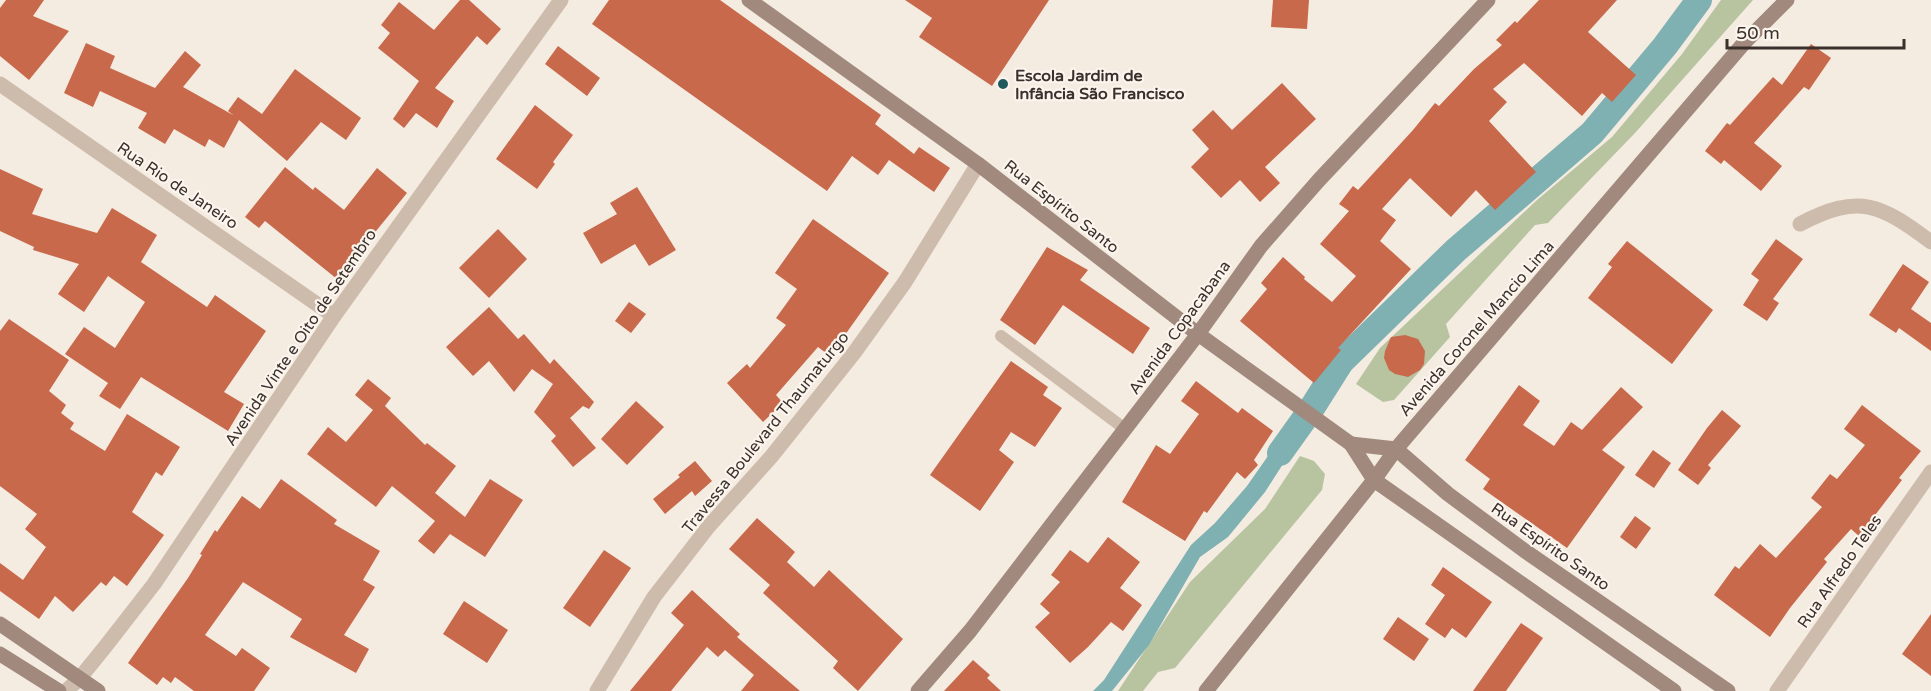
<svg xmlns="http://www.w3.org/2000/svg" width="1931" height="691" viewBox="0 0 1931 691" font-family="'Varela Round',sans-serif">
<style>
.green{fill:#b8c4a0}
.water{fill:#7fb0b2}
.lines{fill:none;stroke-linecap:round;stroke-linejoin:round}
.canal{stroke:#7fb0b2;stroke-width:26}
.building{fill:#c8694b}
.lane{stroke:#cdbbac;stroke-width:12}
.street{stroke:#cdbbac;stroke-width:15}
.secondary{stroke:#a18a7d;stroke-width:15}
.poi-dot{fill:#1f5a5e;stroke:#fbf5ee;stroke-width:2}
.labels{text-anchor:middle;stroke-width:4.5;stroke-linejoin:round;paint-order:stroke}
.poi-label{font-size:16px;font-weight:bold;fill:#3b302b;stroke:#fbf5ee;text-anchor:start}
.street-label{font-size:16px;fill:#3b302b;stroke:#fbf5ee}
</style>
<rect width="100%" height="100%" fill="#f4ebe1"/>
<g class="green">
<polygon points="1721,0 1753,0 1635,133 1548,223 1535,225 1446,324 1450,337 1394,400 1383,402 1356,384 1380,348 1537,200 1612,137 1682,54"/>
<polygon points="1300,456 1314,461 1325,474 1322,490 1175,668 1158,672 1143,691 1118,691 1190,582 1265,509"/>
</g>
<polygon class="water" points="1293,420 1306,428 1265,492 1228,537 1200,557 1149,645 1112,691 1093,691 1104,680 1191,545 1215,523 1247,486"/>
<g class="lines">
<polyline class="canal" points="1280,453 1310,411 1341,362 1456,250 1592,133 1665,46 1699,0"/>
</g>
<g class="building">
<polygon points="6,0 44,0 33,16 69,31 29,80 0,56 0,8"/>
<polygon points="460,0 469,0 501,29 487,45 477,36 435,88 454,101 437,128 416,113 404,128 393,119 419,81 378,48 390,33 381,25 399,2 434,30"/>
<polygon points="609,0 720,0 881,115 875,124 914,154 919,147 950,168 934,192 889,160 878,175 852,156 827,191 592,24"/>
<polygon points="905,0 1049,0 992,86 919,37 932,18"/>
<polygon points="1273,0 1309,0 1307,29 1271,27"/>
<polygon points="1539,0 1617,0 1588,32 1636,75 1612,102 1602,93 1582,116 1524,63 1493,89 1507,102 1489,121 1536,172 1495,210 1476,190 1451,217 1410,178 1382,209 1396,220 1380,241 1411,269 1338,348 1341,350 1314,383 1240,321 1267,289 1261,283 1283,257 1305,277 1304,279 1332,302 1356,276 1320,244 1349,211 1339,204 1353,186 1358,190 1413,130 1435,103 1439,106 1474,69 1502,45 1496,40 1515,21 1517,23"/>
<polygon points="86,43 115,56 110,68 155,88 185,51 201,65 183,87 233,115 228,111 238,97 262,114 295,69 361,118 346,140 321,122 287,161 239,120 224,148 209,139 205,147 174,129 165,144 138,128 147,113 100,91 93,107 64,93"/>
<polygon points="1811,44 1831,58 1809,90 1804,87 1754,143 1782,166 1761,191 1724,160 1721,164 1705,151 1727,123 1730,125 1773,77 1782,85"/>
<polygon points="558,46 600,78 587,96 545,64"/>
<polygon points="1282,83 1316,119 1265,167 1280,183 1260,202 1240,180 1221,198 1191,167 1209,149 1192,130 1213,110 1232,130"/>
<polygon points="535,105 573,135 553,162 555,164 537,189 496,159"/>
<polygon points="285,167 313,190 315,187 344,210 377,168 407,193 337,279 265,221 259,228 245,217"/>
<polygon points="0,169 43,189 32,214 97,233 112,208 157,235 141,262 207,307 215,295 266,331 224,392 244,404 228,431 141,377 120,409 99,396 108,383 65,354 84,327 115,348 145,302 108,276 84,312 58,294 79,264 33,250 34,247 0,231"/>
<polygon points="637,187 676,250 649,266 635,244 601,264 583,233 617,214 610,203"/>
<polygon points="813,219 889,273 830,356 818,347 776,395 783,403 763,422 727,383 747,364 750,368 786,325 776,318 797,289 775,273"/>
<polygon points="498,229 527,259 489,298 459,268"/>
<polygon points="1776,239 1803,259 1773,299 1779,303 1767,321 1743,305 1759,280 1751,274"/>
<polygon points="1627,241 1713,310 1672,364 1588,298 1612,267 1608,264"/>
<polygon points="1047,247 1088,270 1080,280 1150,328 1133,354 1063,305 1035,345 1000,320"/>
<polygon points="1903,264 1929,282 1911,309 1931,323 1931,351 1899,328 1896,333 1869,315"/>
<polygon points="629,302 646,314 631,333 615,321"/>
<polygon points="489,307 518,339 524,334 550,364 554,359 594,402 589,409 583,406 570,418 596,448 573,467 551,441 556,436 534,412 553,384 532,369 514,392 489,361 473,376 446,347"/>
<polygon points="9,319 69,360 49,391 66,405 61,413 74,423 70,429 105,451 127,414 180,447 162,476 156,472 132,512 164,535 127,586 114,576 106,586 101,582 73,612 55,596 39,619 0,591 0,563 23,580 46,547 25,529 37,514 0,486 0,331"/>
<polygon points="1405,335 1418,339 1425,351 1424,364 1420,370 1408,377 1395,374 1389,370 1384,358 1385,351 1391,337"/>
<polygon points="1011,361 1048,387 1043,395 1062,408 1035,447 1011,432 999,450 1014,462 980,511 930,475"/>
<polygon points="368,379 391,398 385,406 425,445 427,443 456,466 435,493 465,517 490,479 523,500 485,557 450,534 434,554 418,541 435,521 392,486 376,507 307,454 328,427 346,442 373,410 355,395"/>
<polygon points="1196,381 1238,413 1242,408 1273,431 1254,460 1258,465 1245,479 1237,472 1207,513 1204,511 1185,541 1122,502 1156,445 1170,454 1199,414 1181,401"/>
<polygon points="1519,385 1540,401 1523,425 1554,446 1571,422 1582,430 1621,387 1643,407 1602,450 1625,467 1567,548 1483,489 1490,479 1465,460"/>
<polygon points="636,401 664,427 627,465 601,439"/>
<polygon points="1862,405 1921,451 1899,478 1902,480 1859,536 1851,529 1824,559 1827,562 1790,608 1770,637 1714,595 1735,566 1739,569 1760,544 1776,558 1822,507 1811,498 1830,474 1837,479 1865,445 1844,429"/>
<polygon points="1722,410 1741,426 1708,465 1711,468 1698,485 1678,470 1707,428"/>
<polygon points="1653,450 1671,463 1654,488 1635,475"/>
<polygon points="695,461 712,481 695,496 692,491 665,514 653,499 680,477 678,475"/>
<polygon points="281,479 337,520 334,524 380,551 363,580 375,587 344,635 369,649 356,673 290,637 302,619 243,582 205,635 236,656 242,648 270,668 254,691 194,691 175,677 171,683 163,677 157,685 128,663 188,578 202,555 200,554 215,530 217,532 242,496 260,509"/>
<polygon points="1635,516 1651,528 1636,549 1620,537"/>
<polygon points="757,518 795,552 787,562 814,587 829,570 903,639 858,691 833,668 838,661 763,593 770,585 729,549"/>
<polygon points="1108,537 1140,562 1120,588 1142,605 1123,631 1111,622 1088,647 1070,663 1035,627 1050,613 1040,604 1060,582 1051,575 1070,550 1088,563"/>
<polygon points="604,550 631,568 590,627 563,608"/>
<polygon points="1443,567 1492,602 1466,638 1452,628 1445,638 1425,624 1445,595 1431,585"/>
<polygon points="692,590 740,634 737,637 800,691 741,691 754,675 725,650 718,657 707,647 671,691 630,691 684,625 671,613"/>
<polygon points="464,601 508,630 487,663 443,634"/>
<polygon points="1931,614 1931,676 1902,654"/>
<polygon points="1398,617 1429,639 1414,661 1383,639"/>
<polygon points="1521,623 1543,638 1506,691 1473,691"/>
<polygon points="973,660 990,675 987,678 1001,691 944,691"/>
</g>
<g class="lines">
<polyline class="lane" points="1001,336 1125,429"/>
<g class="street">
<polyline points="0,84 334,316"/>
<path d="M1800,224C1859,193 1880,204 1931,242"/>
<polyline points="66,691 79,679 105,647 154,584 334,316 561,0"/>
<polyline points="597,691 654,597 709,526 771,457 854,353 905,282 978,164"/>
<polyline points="1777,691 1931,472"/>
</g>
<g class="secondary">
<polyline points="749,0 978,164 1198,334 1351,444 1374,480 1674,691"/>
<polyline points="1351,444 1396,449 1448,494 1525,551 1728,691"/>
<polyline points="0,624 98,691"/>
<polyline points="0,654 59,691"/>
<polyline points="918,691 970,631 1198,334 1261,246 1319,180 1488,0"/>
<polyline points="1206,691 1374,480 1396,449 1744,43 1787,0"/>
</g>
</g>
<circle class="poi-dot" cx="1003" cy="84" r="6"/>
<g class="labels">
<g class="poi-label">
<text x="1015" y="81">Escola Jardim de<tspan x="1015" dy="18">Infância São Francisco</tspan></text>
</g>
<g class="street-label">
<text transform="translate(178 185) rotate(34)" y="6">Rua Rio de Janeiro</text>
<text transform="translate(1062 206) rotate(38)" y="6">Rua Espírito Santo</text>
<text transform="translate(1179 327) rotate(-54)" y="6">Avenida Copacabana</text>
<text transform="translate(1476 328) rotate(-49)" y="6">Avenida Coronel Mancio Lima</text>
<text transform="translate(300 337) rotate(-56)" y="6">Avenida Vinte e Oito de Setembro</text>
<text transform="translate(765 432) rotate(-51)" y="6">Travessa Boulevard Thaumaturgo</text>
<text transform="translate(1551 546) rotate(35)" y="6">Rua Espírito Santo</text>
<text transform="translate(1839 571) rotate(-55)" y="6">Rua Alfredo Teles</text>
</g>
</g>
<path d="M1727 39v9h177v-9" fill="none" stroke="#3b302b" stroke-width="3"/>
<text x="1736" y="39" font-size="18" fill="#3b302b" stroke="#fbf5ee" stroke-width="4.5" paint-order="stroke">50 m</text>
</svg>
